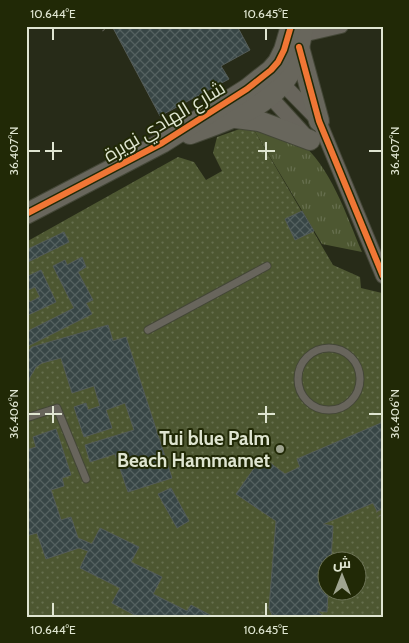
<svg xmlns="http://www.w3.org/2000/svg" width="409" height="643" viewBox="0 0 409 643" font-family="Cabin,Cairo,sans-serif">
<style>
.grass{fill:url(#grass-tufts)}
.park{fill:url(#park-dots);fill-rule:evenodd}
.building{fill:url(#building-cross-hatch);stroke:#545c58}
.lines{fill:none;stroke-linecap:round;stroke-linejoin:round}
.lane-casing{stroke:#444737;stroke-width:9}
.street-casing{stroke:#444737;stroke-width:16}
.secondary-casing{stroke:#444737;stroke-width:22}
.path{stroke:#616157;stroke-width:3;stroke-dasharray:1 4;stroke-linecap:butt}
.lane{stroke:#68655c;stroke-width:7}
.street{stroke:#68655c;stroke-width:14}
.secondary{stroke:#68665c;stroke-width:20}
.cycleway-casing{stroke:#212906;stroke-width:9}
.cycleway{stroke:#f07635;stroke-width:6}
.ticks{fill:none;stroke:#dfe5d1;stroke-width:2}
.poi-dot{fill:#9fa490;stroke:#212906;stroke-width:2}
.labels{text-anchor:middle;stroke-width:4;stroke-linejoin:round;paint-order:stroke}
.street-label{font-size:19px;fill:#dfe5d1;stroke:#212906}
.poi-label{font-size:19px;font-weight:bold;fill:#dfe5d1;stroke:#212906;text-anchor:end}
.neatline{fill:none;stroke:#dfe5d1;stroke-width:2}
.ticks-label{font-size:12px;text-anchor:middle;fill:#dfe5d1}
</style>
<defs>
<pattern id="grass-tufts" width="24" height="20" patternUnits="userSpaceOnUse" patternTransform="scale(1.25)"><rect width="24" height="20" fill="#4d5731"/><path d="M3 7l-1-3M5 7V3M7 7l1-3M15 17l-1-3M17 17v-4M19 17l1-3" fill="none" stroke="#666f4e"/></pattern>
<pattern id="park-dots" width="8" height="8" patternUnits="userSpaceOnUse" patternTransform="scale(1.25)"><rect width="8" height="8" fill="#4d5731"/><path d="M2 2h.1M6 6h.1" fill="none" stroke="#666f4e" stroke-width="1.8" stroke-linecap="round"/></pattern>
<pattern id="building-cross-hatch" width="8" height="8" patternUnits="userSpaceOnUse" patternTransform="scale(1.25)"><rect width="8" height="8" fill="#384646"/><path d="M0 0l8 8M0 8l8-8" fill="none" stroke="#546160"/></pattern>
</defs>
<rect width="100%" height="100%" fill="#272b18"/>
<path class="grass" d="M251,125C263,129 289,135 299,142C330,164 347,217 362,252L322,244Z"/>
<path class="park" d="M251,125L333,265L360,277L361,288L382,293L383,295V617H26V242L178,157L194,162L206,180L222,171L213,153L217,137ZM326,560H356V590H326Z"/>
<g class="building">
<polygon points="112,26 237,26 250,50 221,66 229,79 160,116"/>
<polygon points="302,211 314,231 295,240 285,219"/>
<polygon points="64,232 69,242 26,263 26,250"/>
<polygon points="82,257 86,267 78,272 93,300 86,303 92,314 26,347 26,332 74,308 53,266 65,260 67,265"/>
<polygon points="41,270 56,302 26,316 26,294 30,302 40,297 35,287 26,291 26,277"/>
<polygon points="108,325 113,341 126,337 172,478 128,492 115,454 90,462 85,445 134,430 125,403 106,410 112,428 84,437 74,407 86,403 88,410 100,406 94,386 72,393 61,358 42,363 36,367 30,377 26,395 26,353 32,347"/>
<polygon points="383,401 383,509 377,511 373,503 323,524 333,526 331,560 326,560 326,590 328,590 327,612 317,611 325,617 273,617 269,608 276,521 236,494 262,457 285,474 300,467 297,459 381,423"/>
<polygon points="56,429 71,475 62,478 64,486 51,490 61,520 71,517 78,538 92,544 100,528 139,547 131,562 162,577 153,594 187,611 191,605 214,617 138,617 112,603 120,588 80,568 88,551 79,548 46,559 37,533 26,536 26,450 36,447 33,437"/>
<polygon points="171,488 189,521 177,528 158,494"/>
</g>
<g class="lines">
<g class="lane-casing">
<g id="lane">
<polyline points="148,330 267,266"/>
<circle cx="329" cy="379" r="31"/>
<polyline points="26,418 57,408 86,479"/>
</g>
</g>
<g class="street-casing">
<g id="street">
<polyline points="302,35 341,26"/>
<polyline points="276,77 319,121 383,276"/>
<polyline points="265,91 306,136"/>
</g>
</g>
<g class="secondary-casing">
<g id="secondary">
<polyline points="299,47 319,121"/>
<polyline points="236,118 259,121 310,140"/>
<path d="M190,134C229,120 279,105 295,62C299,51 301,39 303,28"/>
<polyline points="26,214 162,143 247,89 271,70 278,62 284,50 291,26"/>
</g>
</g>
<g class="path">
<polyline points="100,26 106,33"/>
<polyline points="377,511 383,521"/>
</g>
<use href="#lane" class="lane"/>
<use href="#street" class="street"/>
<use href="#secondary" class="secondary"/>
<g class="cycleway-casing">
<g id="cycleway">
<polyline points="299,47 319,121 383,276"/>
<polyline points="26,214 162,143 247,89 271,70 278,62 284,50 291,26"/>
</g>
</g>
<use href="#cycleway" class="cycleway"/>
</g>
<path class="ticks" d="M53,28V40M266,28V40M53,142V160M266,142V160M28,151H40M45,151H62M258,151H275M369,151H382M53,406V423M266,406V423M28,414H40M45,414H62M258,414H275M369,414H382M53,603V616M266,603V616"/>
<circle class="poi-dot" cx="280" cy="449" r="5"/>
<g class="labels">
<g class="street-label">
<text transform="translate(164 121) rotate(-31)" y="7">شارع الهادي نويرة</text>
</g>
<g class="poi-label">
<text x="270" y="445">Tui blue Palm<tspan x="270" dy="22">Beach Hammamet</tspan></text>
</g>
</g>
<rect width="409" height="643" fill="none" stroke="#212906" stroke-width="55"/>
<g transform="translate(342 576)"><circle r="24" fill="#212906" stroke="#6d7457"/>
<path d="M0-4L9 19L0 12L-9 19Z" fill="#9fa490"/>
<text y="-8" font-size="14" font-weight="bold" text-anchor="middle" fill="#dfe5d1">ش</text>
</g>
<rect x="28" y="28" width="354" height="588" class="neatline"/>
<g class="ticks-label">
<text x="53" y="18">10.644°E</text>
<text x="266" y="18">10.645°E</text>
<text transform="translate(14 151) rotate(-90)" y="4">36.407°N</text>
<text transform="translate(395 151) rotate(-90)" y="4">36.407°N</text>
<text transform="translate(14 414) rotate(-90)" y="4">36.406°N</text>
<text transform="translate(395 414) rotate(-90)" y="4">36.406°N</text>
<text x="53" y="634">10.644°E</text>
<text x="266" y="634">10.645°E</text>
</g>
</svg>
